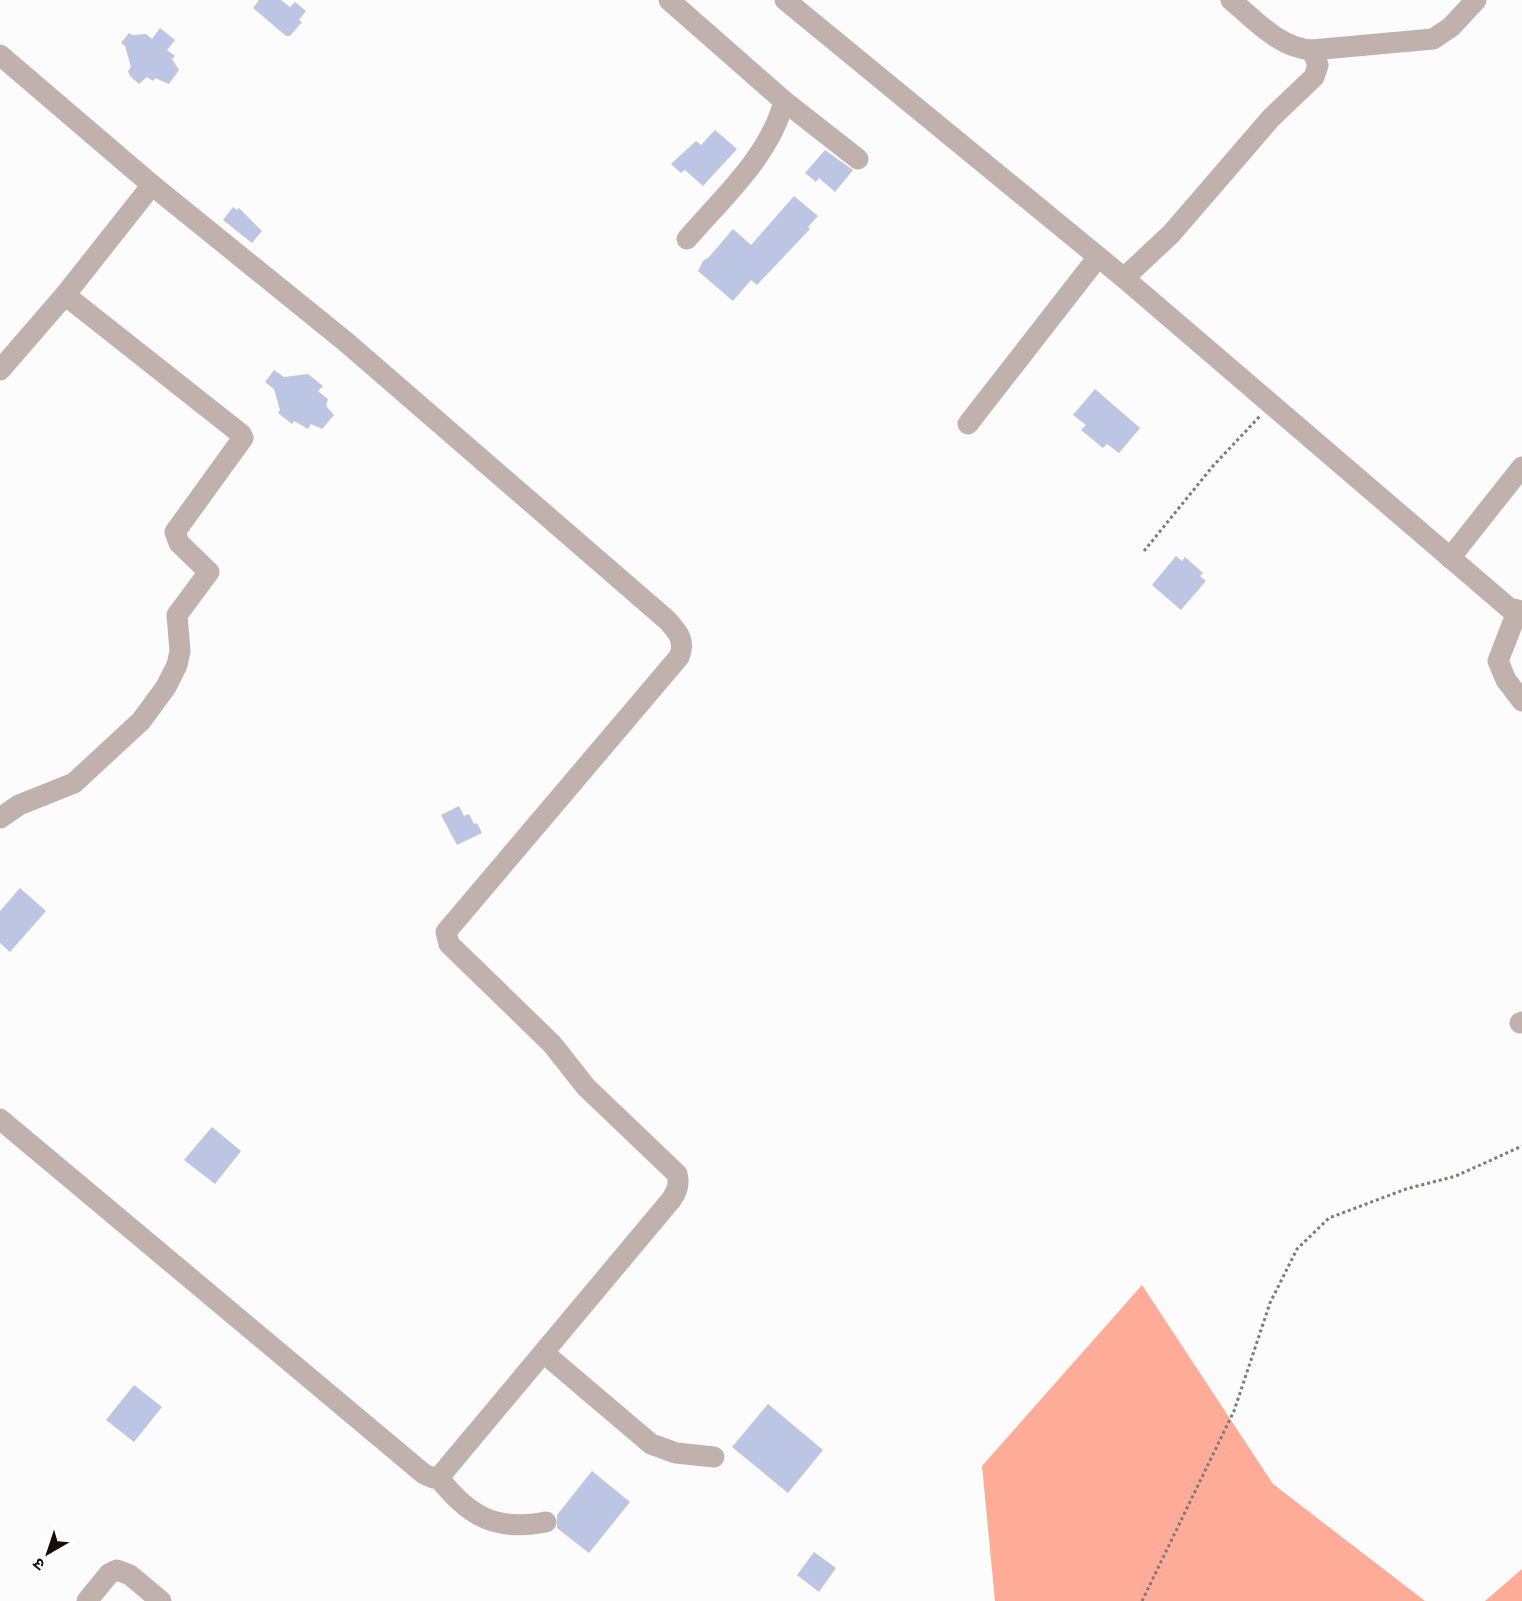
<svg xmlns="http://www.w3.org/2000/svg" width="1522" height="1601" viewBox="0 0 1522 1601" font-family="Inter,'Noto Sans Devanagari',sans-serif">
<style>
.forest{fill:#feac97}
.building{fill:#bcc5e3}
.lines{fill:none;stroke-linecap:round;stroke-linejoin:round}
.path{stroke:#807978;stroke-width:3;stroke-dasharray:3 3;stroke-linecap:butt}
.minor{stroke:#c1b1ad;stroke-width:21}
</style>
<rect width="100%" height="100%" fill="#fcfcfc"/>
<g class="forest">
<polygon points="1142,1285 1273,1484 1425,1601 995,1601 982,1466"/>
<polygon points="1522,1568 1522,1601 1485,1601 1522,1569"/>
</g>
<g class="building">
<polygon points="259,0 281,0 290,7 295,2 306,11 299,20 302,22 290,36 286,36 253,8"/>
<polygon points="160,28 175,40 167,50 175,56 172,59 179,70 169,84 155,78 153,81 147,77 139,84 130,76 128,71 131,67 125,46 121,43 129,33 133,35 146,34 152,39"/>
<polygon points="715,130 737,149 703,186 685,170 681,173 671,164 696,141 701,145"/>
<polygon points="825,150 853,170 835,192 819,178 816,182 805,173"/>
<polygon points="794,196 818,216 808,227 810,229 757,285 751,280 733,301 698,271 703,261 709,257 733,229 751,245"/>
<polygon points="233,207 237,210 239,208 262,231 252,243 223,220"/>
<polygon points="274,370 284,377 308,374 323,386 318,391 328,399 326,406 334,415 322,429 311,424 308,429 294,421 292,424 278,413 280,410 274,389 265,382"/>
<polygon points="1095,389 1140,428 1119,453 1107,444 1103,448 1081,430 1086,425 1073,415"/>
<polygon points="1176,556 1182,561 1185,557 1203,573 1200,576 1206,581 1181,610 1152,585"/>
<polygon points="459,806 464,816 469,814 474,824 477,823 482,833 457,845 441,815"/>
<polygon points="20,888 46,911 10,952 0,943 0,911"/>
<polygon points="212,1127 241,1151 215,1184 184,1160"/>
<polygon points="134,1385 162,1407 134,1442 106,1420"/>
<polygon points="768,1404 823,1450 788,1493 732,1447"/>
<polygon points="592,1471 630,1502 589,1553 557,1528 557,1515"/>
<polygon points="814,1552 836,1568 819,1592 797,1575"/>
</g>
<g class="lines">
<g class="path">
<polyline points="1144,551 1213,466 1260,416"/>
<polyline points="1142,1601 1234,1411 1270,1303 1297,1249 1329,1218 1406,1189 1456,1176 1522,1146"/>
</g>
<g class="minor">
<polyline points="669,0 784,101 858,159"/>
<polyline points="785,0 1124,278 1509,608 1522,611"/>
<path d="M1231,0C1255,20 1279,48 1312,50L1433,39L1451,27L1476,0"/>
<path d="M0,55L152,185L346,342L667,620C678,632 686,641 679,657L446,932L449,944L552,1044L586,1087L677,1174C680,1184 677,1192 671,1200L441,1475L433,1478L424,1474L0,1119"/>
<path d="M687,239C723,197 770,156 784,101"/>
<polyline points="1124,278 1171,234 1271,118 1314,77 1318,65 1312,50"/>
<polyline points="0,370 65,295 152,185"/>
<polyline points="968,424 1098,257"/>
<polyline points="1450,558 1522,467"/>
<polyline points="1517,612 1498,661 1506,680 1522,701"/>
<polyline points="0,818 19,805 74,783 141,721 166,687 177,665 180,651 177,615 209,572 179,543 175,532 243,438 241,434 65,295"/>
<polyline points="1520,1023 1522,1022"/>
<polyline points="545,1354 651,1444 676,1453 714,1457"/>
<path d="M438,1477C468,1516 496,1532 546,1522"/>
<polyline points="87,1601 109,1574 117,1570 130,1575 161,1601"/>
</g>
</g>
<g transform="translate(48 1553) rotate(219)" stroke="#ffffff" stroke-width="4.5" paint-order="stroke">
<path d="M0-4.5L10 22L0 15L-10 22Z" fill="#190d0a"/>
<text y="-9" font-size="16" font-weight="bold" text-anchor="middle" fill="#190d0a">उ</text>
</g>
</svg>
